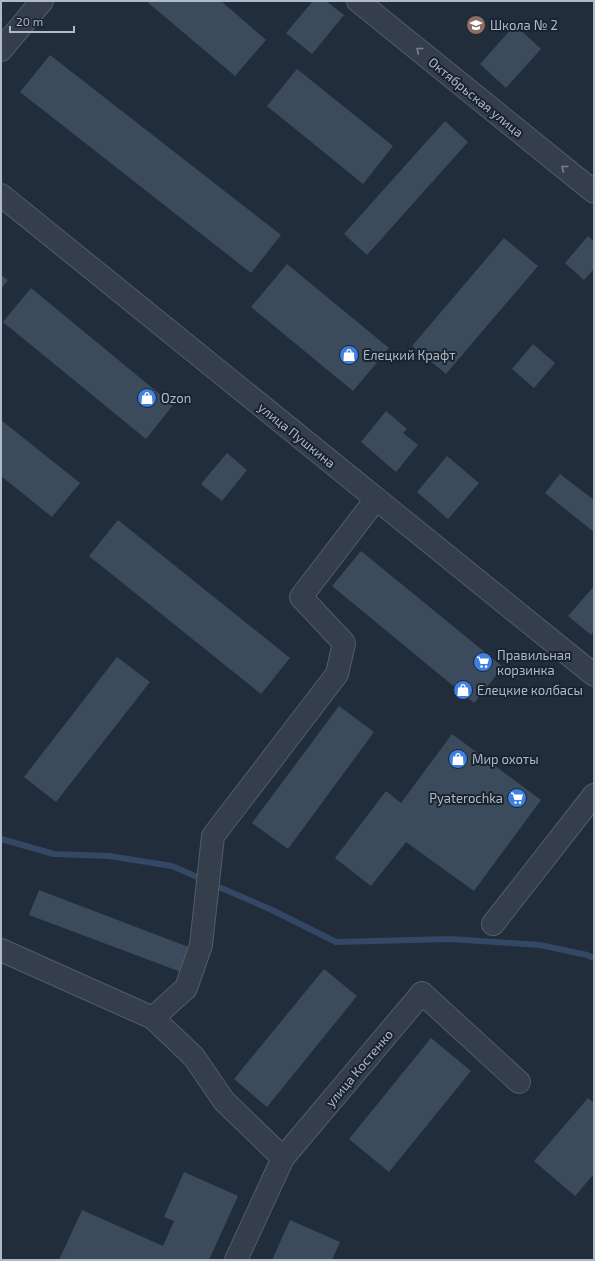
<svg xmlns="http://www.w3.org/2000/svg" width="595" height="1261" viewBox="0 0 595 1261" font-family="'Exo 2',sans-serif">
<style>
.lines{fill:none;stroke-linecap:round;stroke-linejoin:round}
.stream{stroke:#334864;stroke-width:6}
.building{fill:#3c4b5b}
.minor-casing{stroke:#535c69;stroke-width:24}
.minor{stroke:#353e4b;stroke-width:22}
.oneway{stroke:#79828f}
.labels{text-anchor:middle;stroke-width:4;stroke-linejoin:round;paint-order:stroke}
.poi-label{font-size:13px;fill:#b0b9c7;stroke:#1a2330;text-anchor:start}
.street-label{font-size:13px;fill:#b0b9c7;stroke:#1a2330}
</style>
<rect width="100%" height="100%" fill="#212d3b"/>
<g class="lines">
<g class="stream">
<polyline points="1,839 54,854 109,856 172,866 204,880"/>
<polyline points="212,884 272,910 336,942 450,939 540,945 587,955 594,958"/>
</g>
</g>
<g class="building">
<polygon points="146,1 221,1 266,40 235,76"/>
<polygon points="313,1 326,1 344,15 312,54 286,33"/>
<polygon points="515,25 541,49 506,88 480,64"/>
<polygon points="50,55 281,235 251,273 20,92"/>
<polygon points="297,69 393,146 363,184 267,106"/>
<polygon points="445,121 468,142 367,255 344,234"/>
<polygon points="588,236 594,242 594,269 584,280 565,263"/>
<polygon points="504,238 538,266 446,374 412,346"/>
<polygon points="287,264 389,348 353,391 251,307"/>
<polygon points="1,275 8,280 1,289"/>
<polygon points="31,288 173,405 146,439 3,322"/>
<polygon points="533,344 555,363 534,388 512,369"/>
<polygon points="386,411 407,429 403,433 418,445 396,472 361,442"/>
<polygon points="1,420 80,483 52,517 1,476"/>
<polygon points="227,453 247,470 222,501 201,484"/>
<polygon points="447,456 479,483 448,519 417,492"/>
<polygon points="560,474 594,500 594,532 545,493"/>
<polygon points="118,520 290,658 261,694 89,556"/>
<polygon points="361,551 503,667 474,703 332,586"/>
<polygon points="594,586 594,631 591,635 568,616"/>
<polygon points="117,657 150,682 56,802 24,777"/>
<polygon points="339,706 374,732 288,849 252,823"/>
<polygon points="452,734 541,800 474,891 406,842 371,886 335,858 386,791 401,803"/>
<polygon points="39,890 191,948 181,972 29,915"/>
<polygon points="324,969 357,996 267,1107 234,1079"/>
<polygon points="431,1038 471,1071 389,1172 349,1139"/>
<polygon points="588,1098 594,1103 594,1174 575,1196 534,1161"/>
<polygon points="184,1172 238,1196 209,1260 59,1260 82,1210 163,1246 174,1221 164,1217"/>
<polygon points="290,1220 340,1242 332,1260 272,1260"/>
</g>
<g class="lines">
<g class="minor-casing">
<g id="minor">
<polyline points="358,1 594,192"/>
<polyline points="1,50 42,1"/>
<polyline points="1,195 594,675"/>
<polyline points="493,924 594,795"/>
<polyline points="1,950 153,1018 194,1057 224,1101 283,1158"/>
<polyline points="153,1018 186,988 201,945 213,836 337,674 344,643 301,597 376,499"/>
<polyline points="236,1260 283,1158 422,993 519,1082"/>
</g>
</g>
<use href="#minor" class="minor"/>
</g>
<defs><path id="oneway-chevron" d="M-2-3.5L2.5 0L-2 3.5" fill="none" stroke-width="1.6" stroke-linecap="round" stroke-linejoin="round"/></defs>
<g class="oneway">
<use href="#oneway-chevron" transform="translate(419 50) rotate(-141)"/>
<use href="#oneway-chevron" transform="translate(564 168) rotate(-141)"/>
</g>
<defs>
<g id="school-disc" transform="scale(1)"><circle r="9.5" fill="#8d6e63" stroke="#1a2330"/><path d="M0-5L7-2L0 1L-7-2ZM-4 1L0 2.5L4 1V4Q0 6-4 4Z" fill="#fff"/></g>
<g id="shop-disc" transform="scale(1)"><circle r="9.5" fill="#3f7fe0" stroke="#1a2330"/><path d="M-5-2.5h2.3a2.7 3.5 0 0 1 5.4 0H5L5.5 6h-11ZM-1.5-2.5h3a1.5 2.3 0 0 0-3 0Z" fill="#fff"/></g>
<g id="supermarket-disc" transform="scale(1)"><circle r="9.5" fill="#3f7fe0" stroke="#1a2330"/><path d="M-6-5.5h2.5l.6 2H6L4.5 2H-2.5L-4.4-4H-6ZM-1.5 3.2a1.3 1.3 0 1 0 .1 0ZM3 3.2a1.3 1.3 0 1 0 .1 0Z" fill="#fff"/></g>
</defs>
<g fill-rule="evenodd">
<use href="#school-disc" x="476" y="25"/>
<use href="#shop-disc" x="349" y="355"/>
<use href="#shop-disc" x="147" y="398"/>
<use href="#supermarket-disc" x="483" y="662"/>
<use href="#shop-disc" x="463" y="690"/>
<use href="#shop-disc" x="458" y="759"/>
<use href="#supermarket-disc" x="517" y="798"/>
</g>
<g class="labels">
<g class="poi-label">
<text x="490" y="30">Школа № 2</text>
<text x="363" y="360">Елецкий Крафт</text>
<text x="161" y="403">Ozon</text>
<text x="497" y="660">Правильная<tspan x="497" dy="15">корзинка</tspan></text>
<text x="477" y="695">Елецкие колбасы</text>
<text x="472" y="764">Мир охоты</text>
<text x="503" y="803" text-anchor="end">Pyaterochka</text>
</g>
<g class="street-label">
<text transform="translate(476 97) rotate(39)" y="5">Октябрьская улица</text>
<text transform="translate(297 435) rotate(39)" y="5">улица Пушкина</text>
<text transform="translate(359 1068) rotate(-50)" y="5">улица Костенко</text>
</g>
</g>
<rect width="595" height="1261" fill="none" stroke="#b0b9c7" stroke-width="4"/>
<path d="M10 26v6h64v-6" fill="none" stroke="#b0b9c7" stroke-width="2"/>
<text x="16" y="26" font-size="12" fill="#b0b9c7" stroke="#1a2330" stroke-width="3" paint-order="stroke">20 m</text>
</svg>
